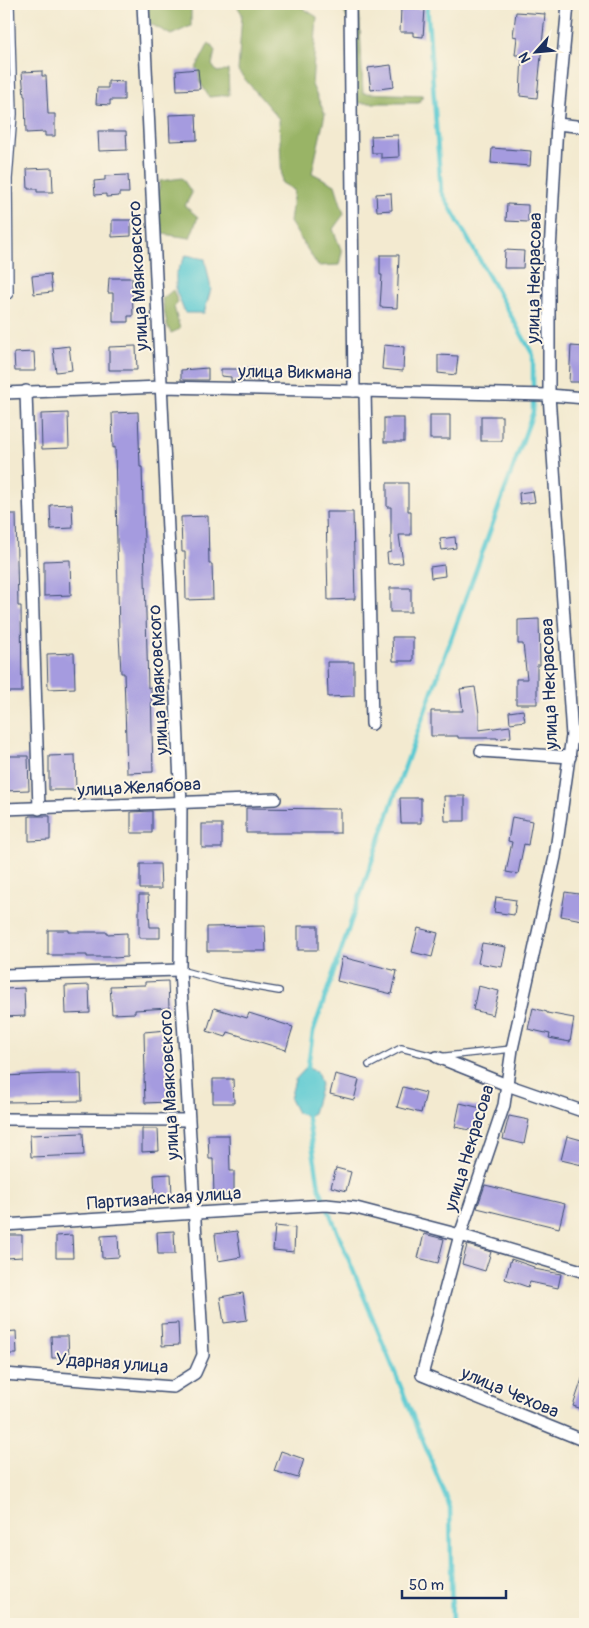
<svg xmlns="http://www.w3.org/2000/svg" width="589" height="1628" viewBox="0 0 589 1628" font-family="Pangolin,sans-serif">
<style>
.forest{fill:#99b466;stroke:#5a7262}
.water{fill:#5dcad2;stroke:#3c7c98}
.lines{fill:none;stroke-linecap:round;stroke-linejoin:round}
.stream{stroke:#5dcad2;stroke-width:4.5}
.building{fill:#a59bdf}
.service-casing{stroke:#3b4b6f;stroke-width:8}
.minor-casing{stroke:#3b4b6f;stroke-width:14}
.service{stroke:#fff;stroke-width:5.5}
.minor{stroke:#fff;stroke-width:11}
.labels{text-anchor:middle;stroke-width:4;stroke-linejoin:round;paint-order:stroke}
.street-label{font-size:18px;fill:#1b2f5e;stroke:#fcf5e5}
</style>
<rect width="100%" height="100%" fill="#fcf5e5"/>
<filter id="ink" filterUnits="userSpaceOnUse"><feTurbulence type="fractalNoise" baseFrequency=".02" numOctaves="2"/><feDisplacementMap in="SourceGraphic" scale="10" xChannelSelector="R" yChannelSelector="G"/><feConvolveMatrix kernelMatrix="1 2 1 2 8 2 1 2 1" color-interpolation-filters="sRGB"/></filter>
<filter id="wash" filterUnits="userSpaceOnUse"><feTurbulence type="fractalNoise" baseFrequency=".0096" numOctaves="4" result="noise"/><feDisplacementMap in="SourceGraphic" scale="20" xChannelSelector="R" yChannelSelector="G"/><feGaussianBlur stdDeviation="1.12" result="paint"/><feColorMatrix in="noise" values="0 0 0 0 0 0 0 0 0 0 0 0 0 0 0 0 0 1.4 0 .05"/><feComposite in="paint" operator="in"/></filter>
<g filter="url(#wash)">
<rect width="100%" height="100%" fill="#f3ead0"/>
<g class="forest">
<polygon points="148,4 191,4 191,26 171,35 149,23"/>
<polygon points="236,4 280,4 298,5 317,17 312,85 325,114 312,173 335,185 344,214 333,229 342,252 339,265 318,266 290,222 294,190 282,183 279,119 238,71 242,14"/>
<polygon points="341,4 359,4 363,93 423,95 419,103 358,103 350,95 352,30"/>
<polygon points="209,43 215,51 212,65 217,72 228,70 229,95 209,97 194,72"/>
<polygon points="182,178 192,193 185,206 198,217 190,238 163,234 156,210 160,181"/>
<polygon points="173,290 178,303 174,307 180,329 171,333 167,325 162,299"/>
</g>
<g class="water">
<polygon points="186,255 205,259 211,289 204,313 185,313 176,291 176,274"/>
<polygon points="306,1068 317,1071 321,1085 313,1113 307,1116 297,1113 290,1099 295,1080"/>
</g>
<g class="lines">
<g class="stream">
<polyline points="307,1072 313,1032 394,797 533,412 533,355 441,191 427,4"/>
<polyline points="307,1113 319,1187 450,1507 452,1624"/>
</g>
</g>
<g id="blocks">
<g class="building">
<polygon points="401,8 425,9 423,37 413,36 413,32 400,32"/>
<polygon points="516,12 545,14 537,98 520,96 522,55 515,55 517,37 513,36"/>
<polygon points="391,65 394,87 371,90 368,68"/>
<polygon points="198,69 200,89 177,90 176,71"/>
<polygon points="42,71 42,76 46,76 48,114 55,114 55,136 45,136 45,132 26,133 25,96 24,96 22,72"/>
<polygon points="108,81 124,82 124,100 110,100 110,105 96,104 97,88 108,88"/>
<polygon points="196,114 197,140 170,141 169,115"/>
<polygon points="98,131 126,131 127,150 99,151"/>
<polygon points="398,135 399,157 381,158 381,153 372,153 371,136"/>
<polygon points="492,148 531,151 530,166 491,163"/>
<polygon points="52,168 53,192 37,192 37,189 28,189 27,169"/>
<polygon points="128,175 129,193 119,193 119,196 106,197 106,194 95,195 94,181 105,180 105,176"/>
<polygon points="391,193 392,210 377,211 376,194"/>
<polygon points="507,204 528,205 528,222 506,221"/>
<polygon points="112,220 131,220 131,236 112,237"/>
<polygon points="505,250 524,251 523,268 504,268"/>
<polygon points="380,255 399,255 397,308 380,307 382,275 380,275"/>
<polygon points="50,274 52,292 34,294 32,276"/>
<polygon points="109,278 132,278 133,316 128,316 128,322 113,322 113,293 108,293"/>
<polygon points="384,345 404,347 403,371 382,369"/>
<polygon points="69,346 72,370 56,372 53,348"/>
<polygon points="136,346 137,370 109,370 109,347"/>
<polygon points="571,346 585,347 585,382 569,382"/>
<polygon points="34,352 35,371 15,371 14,353"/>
<polygon points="438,355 458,356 456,375 438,373"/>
<polygon points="208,368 208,380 181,380 181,370"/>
<polygon points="221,369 254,369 268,372 266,382 244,379 244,381 231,381 231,377 221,376"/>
<polygon points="138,412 140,467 142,467 148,688 151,687 153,772 127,773 124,673 121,673 119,635 115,447 113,448 112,413"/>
<polygon points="68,413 69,448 42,449 41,414"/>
<rect x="430" y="415" width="20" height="24"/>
<rect x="481" y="416" width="21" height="25"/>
<rect x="384" y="418" width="20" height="24"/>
<polygon points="387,483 408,483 408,511 411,511 411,535 399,535 403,563 388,564 387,553 391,552 391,507 387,507"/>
<polygon points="533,491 535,502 520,504 519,493"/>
<polygon points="72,504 73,528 51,529 50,505"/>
<polygon points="326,512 353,512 355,599 328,600"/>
<polygon points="4,514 16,514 18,606 21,606 22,692 4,692"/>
<polygon points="208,516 209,564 212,564 213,599 186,600 185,552 182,552 181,517"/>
<polygon points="455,537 456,548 442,550 440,539"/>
<polygon points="70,560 71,595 44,596 44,561"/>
<polygon points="444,565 445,576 431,578 430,567"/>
<rect x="390" y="588" width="21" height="24"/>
<polygon points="539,619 540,665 537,665 537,704 516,704 516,679 527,679 523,644 518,644 518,620"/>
<polygon points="392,637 413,637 413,661 393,661"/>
<polygon points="74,653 75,688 48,689 47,654"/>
<polygon points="327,662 354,662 354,696 328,697"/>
<polygon points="475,687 479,713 479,730 510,726 511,737 497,739 497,738 458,738 458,736 431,736 431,711 463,711 460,689"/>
<polygon points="523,710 525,721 510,723 509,712"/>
<polygon points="75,755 76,790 49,790 49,756"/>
<polygon points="4,756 28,756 29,790 4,791"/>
<polygon points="444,796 465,796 465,821 445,821"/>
<polygon points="400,798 421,798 421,823 401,823"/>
<polygon points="246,808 340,809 340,833 246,833"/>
<polygon points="152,811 152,833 131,833 131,812"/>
<polygon points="29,816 50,816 50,840 29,841"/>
<polygon points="512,817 532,821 528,845 524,844 518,874 506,872 512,842 508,841"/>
<rect x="202" y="824" width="20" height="24"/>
<polygon points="140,864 160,864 161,889 140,889"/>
<polygon points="565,892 585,895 582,920 561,916"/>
<polygon points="139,895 148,895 150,927 160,927 160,938 139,938"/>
<polygon points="496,897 516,900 514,915 494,912"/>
<polygon points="265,926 266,951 207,951 207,927"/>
<rect x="298" y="926" width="20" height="24"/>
<polygon points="418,928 438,933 432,957 412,952"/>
<polygon points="48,930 69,930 69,932 107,932 107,934 127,933 127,957 114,958 114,957 87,957 87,955 48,955"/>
<polygon points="482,943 506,947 502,967 478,963"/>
<polygon points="342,957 397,971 392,994 337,981"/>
<polygon points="168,981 169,1008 135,1010 135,1013 112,1014 110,986 145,985 145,982"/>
<polygon points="89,985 90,1013 66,1014 65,986"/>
<polygon points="478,986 499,991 493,1015 473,1010"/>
<polygon points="24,988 25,1016 4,1017 4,989"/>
<polygon points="214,1008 247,1018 249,1013 293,1027 286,1050 228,1032 226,1037 207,1031"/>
<polygon points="533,1008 547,1012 547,1013 574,1018 570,1042 549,1038 550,1034 528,1029"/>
<polygon points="167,1030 168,1058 166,1058 168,1102 145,1103 144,1075 145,1075 144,1032"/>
<polygon points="50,1074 81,1074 82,1101 4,1102 4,1076"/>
<polygon points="335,1074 359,1080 354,1100 330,1094"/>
<polygon points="213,1079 233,1079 234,1103 213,1103"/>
<polygon points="403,1087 426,1093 421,1113 397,1107"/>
<polygon points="460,1103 481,1108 475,1131 455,1127"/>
<polygon points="509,1116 529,1120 524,1144 503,1139"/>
<polygon points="142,1129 158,1129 159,1151 142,1152"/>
<polygon points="83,1133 84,1155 31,1157 30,1135"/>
<polygon points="208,1135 229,1135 230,1171 234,1171 234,1196 214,1196 213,1159 209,1159"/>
<polygon points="567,1136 585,1141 585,1149 582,1165 561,1160"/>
<polygon points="336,1168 351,1172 346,1191 331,1187"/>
<polygon points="171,1174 172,1196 155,1197 154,1175"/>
<polygon points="485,1185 565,1204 559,1228 477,1208"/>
<polygon points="275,1226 295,1228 294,1252 273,1250"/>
<polygon points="174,1231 175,1254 158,1254 157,1232"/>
<polygon points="237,1231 241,1257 218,1261 215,1234"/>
<polygon points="424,1234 444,1239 438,1263 418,1258"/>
<polygon points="5,1235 22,1235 22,1257 6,1258"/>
<polygon points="72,1235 73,1258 56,1258 56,1236"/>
<polygon points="118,1235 119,1257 102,1258 101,1236"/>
<polygon points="467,1245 491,1252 485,1271 462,1264"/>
<polygon points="511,1259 534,1267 534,1269 561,1274 558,1288 530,1282 528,1287 505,1279"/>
<polygon points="243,1293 247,1320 224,1323 220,1297"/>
<polygon points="178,1323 179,1345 162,1346 161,1324"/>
<polygon points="16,1331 17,1354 4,1354 4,1332"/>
<polygon points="51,1336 68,1336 69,1358 52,1358"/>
<polygon points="583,1376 585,1377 585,1410 573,1406"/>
<polygon points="281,1451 304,1459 298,1478 274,1471"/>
</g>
</g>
</g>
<g filter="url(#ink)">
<use href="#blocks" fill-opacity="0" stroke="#3b4b6f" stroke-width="1"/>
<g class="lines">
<g class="service-casing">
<g id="service">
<polyline points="4,295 10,295 9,179 14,114 11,4"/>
<polyline points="180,970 220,981 279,991"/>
<polyline points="369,1065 401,1048 437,1057 512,1049"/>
</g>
</g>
<g class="minor-casing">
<g id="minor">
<polyline points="350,4 354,391"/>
<polyline points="568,4 557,124 549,270 549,395 572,736 555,857 512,1049 504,1105 460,1235 422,1375 585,1441"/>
<polyline points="557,124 585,127"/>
<polyline points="26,391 39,809"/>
<polyline points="365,391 372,724"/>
<polyline points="4,393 161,387 549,395 585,398"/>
<polyline points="572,736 585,740"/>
<polyline points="481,751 570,757"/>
<polyline points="4,809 275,799"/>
<polyline points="4,975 180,970"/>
<polyline points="437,1057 507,1085 585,1112"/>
<polyline points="4,1119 188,1120"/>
<polyline points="4,1225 326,1205 356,1208 460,1235 585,1272"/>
<polyline points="4,1374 173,1387 195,1373 203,1355 180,970 181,803 143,4"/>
</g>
</g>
<use href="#service" class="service"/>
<use href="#minor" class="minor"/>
</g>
</g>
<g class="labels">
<g class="street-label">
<text transform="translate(138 276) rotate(-93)" y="6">улица Маяковского</text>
<text transform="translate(534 278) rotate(-89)" y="6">улица Некрасова</text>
<text transform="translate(295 372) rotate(1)" y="6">улица Викмана</text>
<text transform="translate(158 680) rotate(-93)" y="6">улица Маяковского</text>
<text transform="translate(549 684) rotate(-92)" y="6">улица Некрасова</text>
<text transform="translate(139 787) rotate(-3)" y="6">улица Желябова</text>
<text transform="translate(169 1085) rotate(-93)" y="6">улица Маяковского</text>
<text transform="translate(469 1148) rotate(-73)" y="6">улица Некрасова</text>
<text transform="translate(164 1198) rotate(-4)" y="6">Партизанская улица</text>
<text transform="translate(112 1363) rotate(4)" y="6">Ударная улица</text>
<text transform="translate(510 1392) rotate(23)" y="6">улица Чехова</text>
</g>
</g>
<rect width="589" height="1628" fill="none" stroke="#fcf5e5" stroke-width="20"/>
<g transform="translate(536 52) rotate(243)" stroke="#fcf5e5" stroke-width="4" paint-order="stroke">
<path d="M0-4L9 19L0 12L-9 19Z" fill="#1b2f5e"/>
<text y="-8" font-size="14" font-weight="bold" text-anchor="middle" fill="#1b2f5e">N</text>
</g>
<path d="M402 1590v8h104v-8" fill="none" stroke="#1b2f5e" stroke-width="2.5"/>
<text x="409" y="1590" font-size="15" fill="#1b2f5e" stroke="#fcf5e5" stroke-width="4" paint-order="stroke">50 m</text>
</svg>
